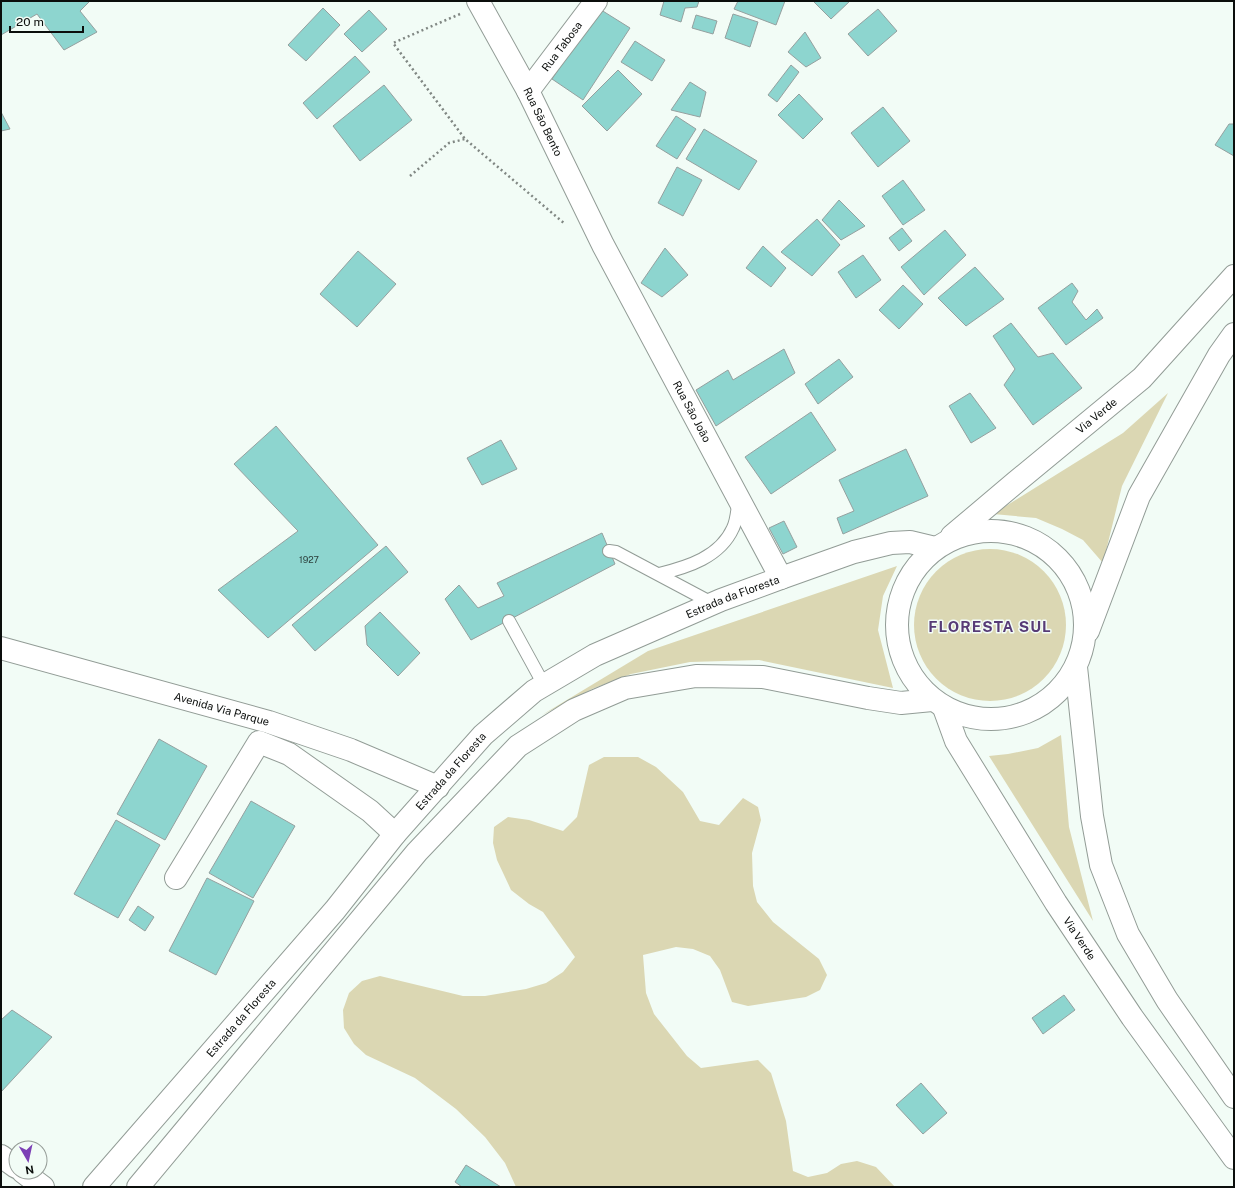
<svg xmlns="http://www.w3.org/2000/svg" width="1235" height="1188" viewBox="0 0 1235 1188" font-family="'Public Sans',sans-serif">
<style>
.green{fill:#dbd7b3}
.building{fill:#8dd5cf;stroke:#95a09f}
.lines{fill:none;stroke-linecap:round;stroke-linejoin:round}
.service-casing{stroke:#929c96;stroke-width:14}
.minor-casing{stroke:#929c96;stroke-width:24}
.secondary-casing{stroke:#929c96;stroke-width:24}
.primary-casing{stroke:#929c96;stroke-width:24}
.path{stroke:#808783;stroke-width:2.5;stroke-dasharray:2 3;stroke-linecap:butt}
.service{stroke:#fff;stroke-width:12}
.minor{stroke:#fff;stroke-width:22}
.secondary{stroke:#fff;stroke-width:22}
.primary{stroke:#fff;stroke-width:22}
.labels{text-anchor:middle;stroke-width:3;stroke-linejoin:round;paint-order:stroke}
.number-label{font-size:9px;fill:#2c403d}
.street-label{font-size:11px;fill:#0b0e0c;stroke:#f2fcf6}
.district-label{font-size:15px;font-weight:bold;letter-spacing:1px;fill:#573b76;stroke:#f2fcf6}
</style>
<rect width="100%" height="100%" fill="#f2fcf6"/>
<g class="green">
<polygon points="1168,393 1122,486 1103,563 1083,540 1062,529 1036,518 993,514 1123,433"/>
<circle cx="990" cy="625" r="76"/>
<polygon points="897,566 883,596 878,630 893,688 759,660 690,662 631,674 592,689 542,715 648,651"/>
<polygon points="1061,735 1069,827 1093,921 989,756 1008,754 1038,748"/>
<polygon points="604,757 638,757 656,767 683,792 700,821 719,825 743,798 758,807 761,820 752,853 753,886 757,902 773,922 819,959 827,975 820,990 806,997 748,1006 732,1002 720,970 710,956 693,949 676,947 643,955 646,993 654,1014 687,1056 701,1068 758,1060 771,1073 786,1121 793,1171 808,1177 827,1173 841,1164 857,1161 876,1167 895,1187 516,1187 505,1163 485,1137 456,1109 415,1078 366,1055 354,1044 344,1028 343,1010 349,993 362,981 380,976 463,996 485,996 526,989 546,983 563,972 575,957 543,912 529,904 511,890 497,860 493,843 494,827 508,817 529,820 563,831 577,817 589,765"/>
</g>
<g class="building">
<polygon points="1,1 90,1 80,11 97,32 64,50 37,14 1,35"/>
<polygon points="664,1 699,1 697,7 685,8 681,22 660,15"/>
<polygon points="738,1 785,1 776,25 734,9"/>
<polygon points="813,1 850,1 831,19"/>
<polygon points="323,8 340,25 306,61 288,45"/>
<polygon points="598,8 630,28 583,100 552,79"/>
<polygon points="878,9 897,31 868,56 848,34"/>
<polygon points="369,10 387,29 362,52 344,34"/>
<polygon points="733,14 758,22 750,47 725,38"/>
<polygon points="696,15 717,21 713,34 692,28"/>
<polygon points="805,32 821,58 806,67 788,52"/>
<polygon points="635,41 665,60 652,81 621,62"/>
<polygon points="355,56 370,72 317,119 303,103"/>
<polygon points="791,65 799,72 777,102 768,95"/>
<polygon points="618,70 642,94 607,131 582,106"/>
<polygon points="690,82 706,92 700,117 671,110"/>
<polygon points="384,85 412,120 360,161 333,126"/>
<polygon points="799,94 823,119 803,139 778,115"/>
<polygon points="883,107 910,141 878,167 851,133"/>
<polygon points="1,112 10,129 1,131"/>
<polygon points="676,116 696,129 677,159 656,146"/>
<polygon points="1229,124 1234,124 1234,156 1215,145"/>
<polygon points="704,129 757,161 739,190 686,159"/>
<polygon points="677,167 702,180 683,216 658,203"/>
<polygon points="903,180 925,210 903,225 882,196"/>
<polygon points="839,200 865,226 841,240 822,220"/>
<polygon points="817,219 840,245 812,276 781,252"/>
<polygon points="902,228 912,241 899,251 889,238"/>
<polygon points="945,230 966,255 924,295 901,267"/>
<polygon points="763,246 786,268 771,287 746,268"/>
<polygon points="665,248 688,275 662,297 641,283"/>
<polygon points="358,251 396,284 357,327 320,294"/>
<polygon points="863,255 881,280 856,298 838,272"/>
<polygon points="975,267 1004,299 966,326 938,298"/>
<polygon points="1072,283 1078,291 1072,302 1086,320 1097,309 1103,318 1066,345 1038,308"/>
<polygon points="903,285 923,304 899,329 879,310"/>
<polygon points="1011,323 1038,357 1053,353 1082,388 1033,425 1004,385 1015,369 993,336"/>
<polygon points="784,349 795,373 716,426 696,390 728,370 733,380"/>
<polygon points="839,359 853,377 818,404 805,384"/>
<polygon points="970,393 996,428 971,443 949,406"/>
<polygon points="811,412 836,450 771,494 745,457"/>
<polygon points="276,426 378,545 268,638 218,590 298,531 234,464"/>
<polygon points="501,440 517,469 482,485 467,458"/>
<polygon points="906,449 928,496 843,534 837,518 854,511 839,480"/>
<polygon points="784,521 797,547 783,554 769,528"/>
<polygon points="602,533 615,564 471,640 445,599 459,585 478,608 504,596 497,583"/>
<polygon points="386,546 408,572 315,651 292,625"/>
<polygon points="380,612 420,653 398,676 367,645 365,626"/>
<polygon points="159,739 207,766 165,840 117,814"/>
<polygon points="251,801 295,826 253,898 209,873"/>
<polygon points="116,820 160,845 118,918 74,894"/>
<polygon points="207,878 254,901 216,975 169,951"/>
<polygon points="138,906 154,917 145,931 129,920"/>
<polygon points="1064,995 1075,1010 1043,1034 1032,1018"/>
<polygon points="12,1010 52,1037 1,1092 1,1020"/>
<polygon points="921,1083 947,1113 923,1134 896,1105"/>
<polygon points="466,1165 501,1187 462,1187 455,1182"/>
</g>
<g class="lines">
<g class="service-casing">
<g id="service">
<polyline points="609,551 616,552 712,603"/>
<path d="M659,574C688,567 720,557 733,528C737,520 737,509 739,500"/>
<polyline points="509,621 544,685"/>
</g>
</g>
<g class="minor-casing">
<g id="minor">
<path id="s1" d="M478,1L528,91L603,245L781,578"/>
<path id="s2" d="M528,91L596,1"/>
<path id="s3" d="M1,648L269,722L351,750L438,787"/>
<polyline points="176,878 259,742 289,754 370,811 395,834"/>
<polyline points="1,1156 16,1167"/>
<polyline points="23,1172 43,1187"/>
</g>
</g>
<g class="secondary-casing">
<g id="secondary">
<path id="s4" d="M94,1187L335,910L395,834L483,735L534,691L595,655L721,600L781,578L854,552L891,543L910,542L935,548"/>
<polyline points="138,1187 417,852 518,746 574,710 625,688 696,676 763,677 868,698 901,703 932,700"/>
</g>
</g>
<g class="primary-casing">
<g id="primary">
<circle cx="991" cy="625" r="94"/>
<path id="s5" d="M952,536L1016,482L1142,378L1234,276"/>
<polyline points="1088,631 1139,496 1219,355 1234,334"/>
<polyline points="1076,667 1092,816 1101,865 1128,934 1167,1000 1234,1097"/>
<path id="s6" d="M944,708L956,741L1056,903L1132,1017L1234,1158"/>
</g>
</g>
<g class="path">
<polyline points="460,14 393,43 465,139 565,224"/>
<polyline points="410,176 449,143 465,139"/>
</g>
<use href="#service" class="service"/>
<use href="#minor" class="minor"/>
<use href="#secondary" class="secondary"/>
<use href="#primary" class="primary"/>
</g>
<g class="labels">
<g class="number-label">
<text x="309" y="563">1927</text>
</g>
<g class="street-label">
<text dy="4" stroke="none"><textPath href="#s2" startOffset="56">Rua Tabosa</textPath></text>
<text dy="4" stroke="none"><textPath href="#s1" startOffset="137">Rua São Bento</textPath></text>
<text dy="4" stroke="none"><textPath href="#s1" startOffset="463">Rua São João</textPath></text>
<text dy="4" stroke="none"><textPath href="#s5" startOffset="188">Via Verde</textPath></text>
<text dy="4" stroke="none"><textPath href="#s4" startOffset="884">Estrada da Floresta</textPath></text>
<text dy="4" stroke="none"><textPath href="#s3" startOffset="229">Avenida Via Parque</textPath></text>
<text dy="4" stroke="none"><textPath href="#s4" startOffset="548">Estrada da Floresta</textPath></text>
<text dy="4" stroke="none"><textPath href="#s6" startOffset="268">Via Verde</textPath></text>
<text dy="4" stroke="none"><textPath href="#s4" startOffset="224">Estrada da Floresta</textPath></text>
</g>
<g class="district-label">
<text x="990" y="632">FLORESTA SUL</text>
</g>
</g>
<rect width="1235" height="1188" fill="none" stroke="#0b0e0c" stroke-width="4"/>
<g transform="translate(28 1160) rotate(171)"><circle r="19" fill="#f2fcf6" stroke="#969d98"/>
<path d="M0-3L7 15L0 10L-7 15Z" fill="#7b3fb5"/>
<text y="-6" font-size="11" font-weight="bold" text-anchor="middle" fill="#0b0e0c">N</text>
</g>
<path d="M10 26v6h73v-6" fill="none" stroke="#0b0e0c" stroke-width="2"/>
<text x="16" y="26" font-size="12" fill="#0b0e0c" stroke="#f2fcf6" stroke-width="3" paint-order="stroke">20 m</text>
</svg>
